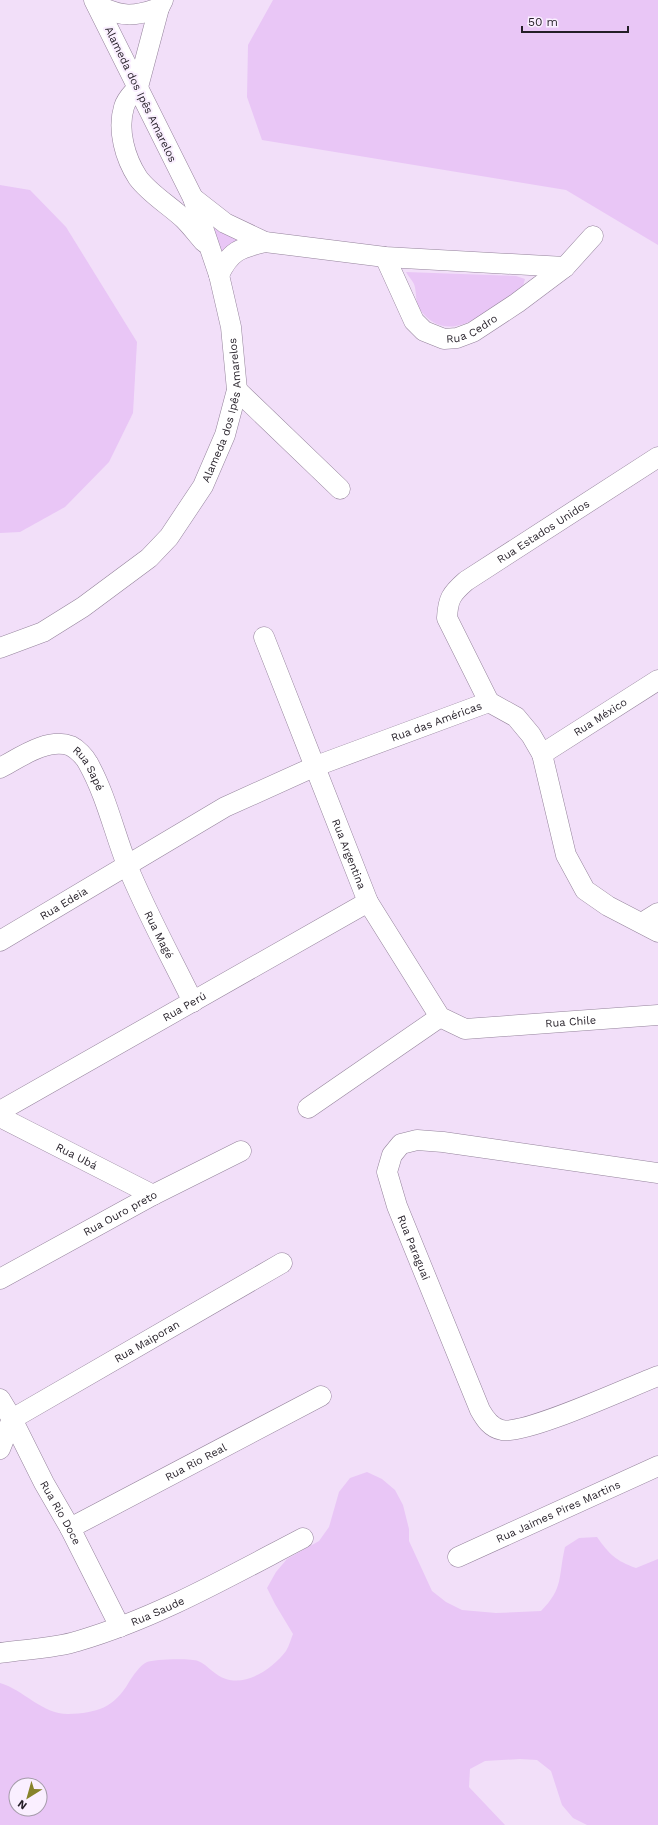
<svg xmlns="http://www.w3.org/2000/svg" width="658" height="1825" viewBox="0 0 658 1825" font-family="'Work Sans',sans-serif">
<style>
.green{fill:#e9c6f6;fill-rule:evenodd}
.lines{fill:none;stroke-linecap:round;stroke-linejoin:round}
.minor-casing{stroke:#94839b;stroke-width:21}
.minor{stroke:#fff;stroke-width:20}
.labels{text-anchor:middle;stroke-width:4;stroke-linejoin:round;paint-order:stroke}
.street-label{font-size:11px;fill:#241e27;stroke:#faefff}
</style>
<rect width="100%" height="100%" fill="#f2dff9"/>
<g class="green">
<polygon points="273,0 658,0 658,245 566,190 262,140 247,97 248,45"/>
<polygon points="0,185 30,190 66,227 137,342 133,413 109,462 65,507 20,532 0,533"/>
<polygon points="205,218 238,240 224,252 218,247"/>
<path d="M406,272L516,276L525,279L523,286L517,291C489,310 447,350 419,308C415,301 417,292 414,284C412,280 408,276 406,272Z"/>
<path d="M367,1472L382,1479L395,1490L403,1505L409,1529V1541L432,1591L446,1602L462,1610L496,1613L541,1611C564,1588 558,1577 565,1547L579,1538L597,1537C609,1554 616,1561 636,1568L658,1559V1825H587L573,1818L562,1805L551,1771L537,1760L520,1759L485,1761L470,1769L469,1787L505,1825H0V1683C24,1690 42,1714 68,1714C97,1713 114,1708 129,1682C133,1676 140,1665 147,1662C153,1659 192,1658 198,1661C208,1665 215,1676 226,1679C248,1686 273,1668 286,1651C289,1646 291,1639 293,1634L275,1604L267,1588L276,1572L287,1559L319,1541L329,1527L339,1492L350,1478ZM16,1785H40V1809H16Z"/>
</g>
<g class="lines">
<g class="minor-casing">
<g id="minor">
<path d="M163,0L159,8L138,87C133,93 126,99 124,107C117,130 125,158 138,178C150,194 169,205 184,219C191,226 197,234 204,242"/>
<path d="M97,5C121,17 134,17 159,8"/>
<polyline points="193,198 225,223 265,242 385,257 565,267"/>
<path id="s1" d="M385,257L414,321L424,331L444,339L457,338L473,332L517,303L565,267L593,236"/>
<path d="M219,275C230,251 240,248 265,242"/>
<polyline points="237,390 340,489"/>
<path id="s2" d="M264,637L368,902L440,1017L465,1029L658,1015"/>
<path id="s3" d="M0,648L43,632L83,607L149,558L169,537L203,486L225,435L237,390L231,327L219,275L193,198L94,0"/>
<path id="s4" d="M489,702L447,618C448,599 451,594 466,581L658,457"/>
<path id="s5" d="M542,754L658,680"/>
<path id="s6" d="M0,768C19,758 48,737 71,746C77,749 85,757 88,763C106,795 114,832 127,865C146,912 171,957 193,1002"/>
<polyline points="642,923 658,913"/>
<path id="s7" d="M0,941L225,807L316,766L489,702L516,717L531,735L542,754L566,855L585,890L608,906L658,932"/>
<polyline points="308,1108 440,1017"/>
<path id="s8" d="M0,1111L368,902"/>
<path id="s9" d="M0,1117L153,1195"/>
<path id="s10" d="M658,1173L443,1142L417,1140L401,1144L392,1155L387,1172L397,1206L480,1410C485,1419 491,1428 502,1430C526,1435 629,1387 658,1376"/>
<path id="s11" d="M0,1279L153,1195L241,1151"/>
<path id="s12" d="M0,1399L12,1419L44,1483L70,1528L120,1627"/>
<path id="s13" d="M0,1449L12,1419L282,1263"/>
<path id="s14" d="M70,1528L321,1396"/>
<path id="s15" d="M458,1557L658,1466"/>
<path id="s16" d="M0,1653C25,1649 53,1649 78,1641C157,1618 230,1576 303,1538"/>
</g>
</g>
<use href="#minor" class="minor"/>
</g>
<g class="labels">
<g class="street-label">
<text transform="translate(141 94) rotate(64)" y="4">Alameda dos Ipês Amarelos</text>
<text dy="4" stroke="none"><textPath href="#s1" startOffset="136">Rua Cedro</textPath></text>
<text dy="4" stroke="none"><textPath href="#s3" startOffset="345">Alameda dos Ipês Amarelos</textPath></text>
<text dy="4" stroke="none"><textPath href="#s4" startOffset="229">Rua Estados Unidos</textPath></text>
<text dy="4" stroke="none"><textPath href="#s5" startOffset="69">Rua México</textPath></text>
<text dy="4" stroke="none"><textPath href="#s7" startOffset="490">Rua das Américas</textPath></text>
<text dy="4" stroke="none"><textPath href="#s6" startOffset="106">Rua Sapé</textPath></text>
<text dy="4" stroke="none"><textPath href="#s2" startOffset="233">Rua Argentina</textPath></text>
<text dy="4" stroke="none"><textPath href="#s7" startOffset="74">Rua Edeia</textPath></text>
<text dy="4" stroke="none"><textPath href="#s6" startOffset="287">Rua Magé</textPath></text>
<text dy="4" stroke="none"><textPath href="#s8" startOffset="212">Rua Perú</textPath></text>
<text dy="4" stroke="none"><textPath href="#s2" startOffset="554">Rua Chile</textPath></text>
<text dy="4" stroke="none"><textPath href="#s9" startOffset="86">Rua Ubá</textPath></text>
<text dy="4" stroke="none"><textPath href="#s11" startOffset="137">Rua Ouro preto</textPath></text>
<text dy="4" stroke="none"><textPath href="#s10" startOffset="372">Rua Paraguai</textPath></text>
<text dy="4" stroke="none"><textPath href="#s13" startOffset="188">Rua Maiporan</textPath></text>
<text dy="4" stroke="none"><textPath href="#s14" startOffset="142">Rua Rio Real</textPath></text>
<text dy="4" stroke="none"><textPath href="#s15" startOffset="110">Rua Jaimes Pires Martins</textPath></text>
<text dy="4" stroke="none"><textPath href="#s12" startOffset="129">Rua Rio Doce</textPath></text>
<text dy="4" stroke="none"><textPath href="#s16" startOffset="164">Rua Saude</textPath></text>
</g>
</g>
<g transform="translate(28 1797) rotate(217)"><circle r="19" fill="#faefff" stroke="#a49ba9"/>
<path d="M0-3L7 15L0 10L-7 15Z" fill="#87832b"/>
<text y="-6" font-size="11" font-weight="bold" text-anchor="middle" fill="#241e27">N</text>
</g>
<path d="M522 26v6h106v-6" fill="none" stroke="#241e27" stroke-width="2"/>
<text x="528" y="26" font-size="12" fill="#241e27" stroke="#faefff" stroke-width="3" paint-order="stroke">50 m</text>
</svg>
